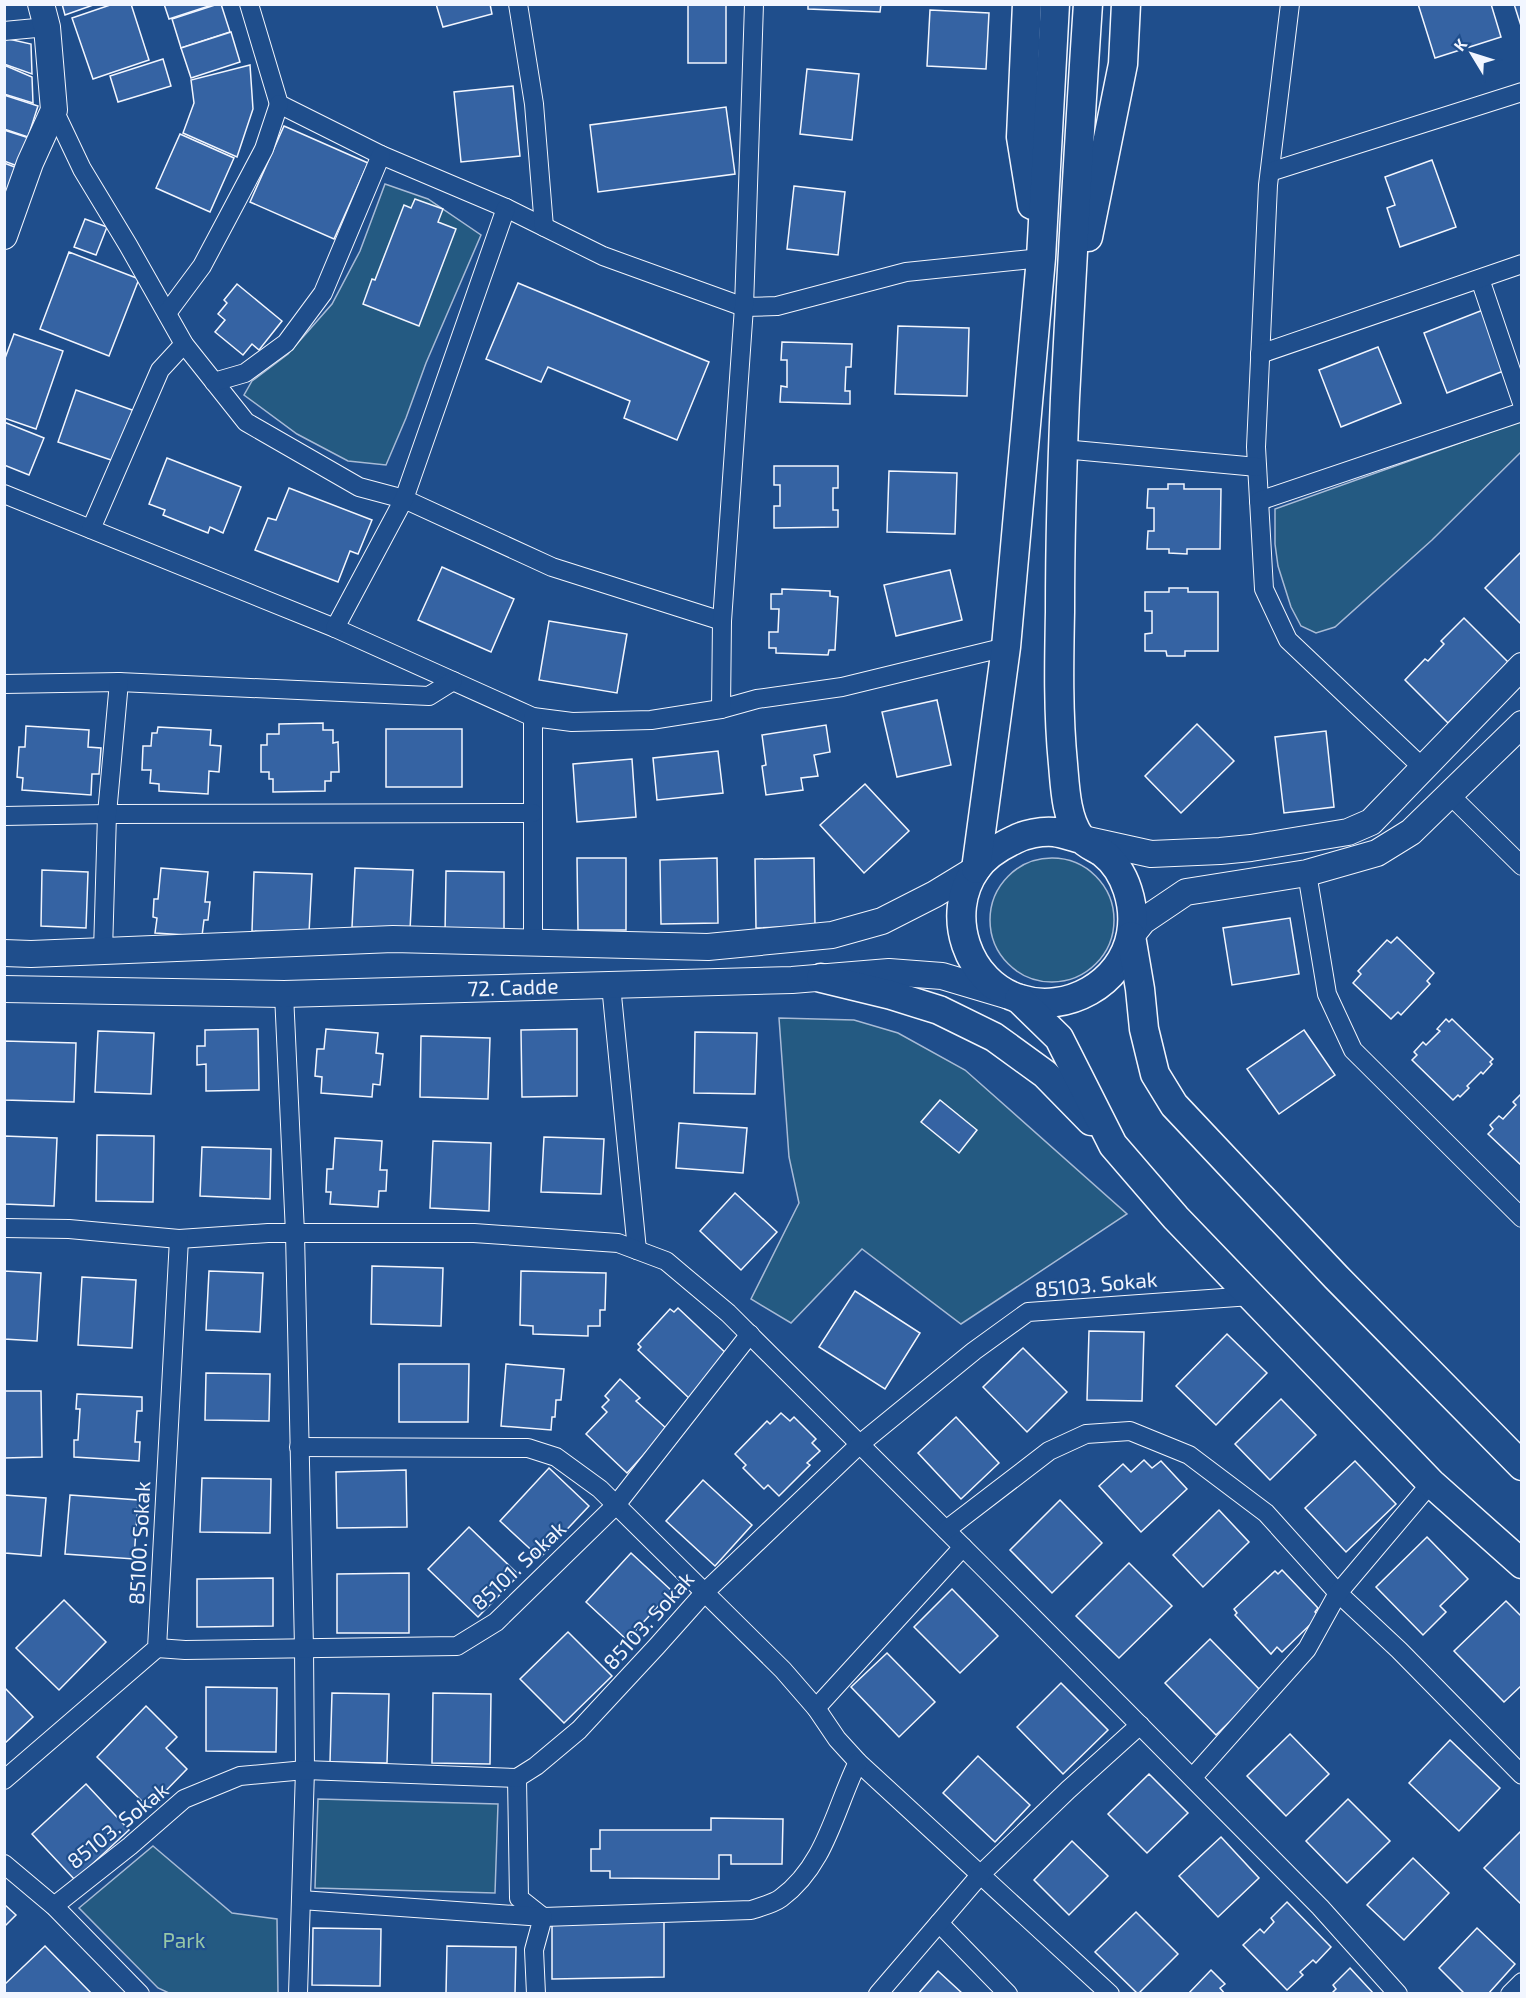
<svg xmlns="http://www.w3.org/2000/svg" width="1526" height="1998" viewBox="0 0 1526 1998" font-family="'Exo 2',sans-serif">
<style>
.green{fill:#245a82;stroke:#a8bbd7;stroke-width:1.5}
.building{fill:#3563a3;stroke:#f2f6ff;stroke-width:1.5}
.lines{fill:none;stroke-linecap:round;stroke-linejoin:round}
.minor-casing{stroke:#f2f6ff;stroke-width:20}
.secondary-casing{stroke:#f2f6ff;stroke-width:28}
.primary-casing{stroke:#f2f6ff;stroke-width:31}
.minor{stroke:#1f4e8c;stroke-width:18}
.secondary{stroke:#1f4e8c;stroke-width:26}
.primary{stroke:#1f4e8c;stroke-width:28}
.labels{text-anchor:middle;stroke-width:4.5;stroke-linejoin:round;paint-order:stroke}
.street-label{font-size:21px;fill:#f2f6ff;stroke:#1f4e8c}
.park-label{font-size:21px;fill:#97c8a6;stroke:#1f4e8c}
</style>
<rect width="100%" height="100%" fill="#1f4e8c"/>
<g class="green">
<polygon points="385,184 428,199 481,235 426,363 406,418 386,465 348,461 297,434 244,395 252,381 288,354 332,304 360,251"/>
<polygon points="1521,421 1521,452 1432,540 1335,627 1316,633 1301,626 1291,607 1278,566 1275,544 1275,509"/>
<circle cx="1052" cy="920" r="62"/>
<polygon points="779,1018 854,1020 898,1033 965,1070 1127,1214 961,1324 862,1249 791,1323 751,1299 799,1203 789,1157"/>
<polygon points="318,1799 498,1804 495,1893 315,1888"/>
<polygon points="153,1846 232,1913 277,1919 278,1993 171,1994 158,1988 79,1908"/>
</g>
<g class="building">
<polygon points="62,4 96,4 65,15"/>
<polygon points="113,4 131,4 149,60 93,79 72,18"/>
<polygon points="164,4 215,4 169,19"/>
<polygon points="218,4 221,4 230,32 181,48 172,19"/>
<polygon points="436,4 490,4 492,14 443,27"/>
<rect x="688" y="4" width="38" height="59"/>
<polygon points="808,4 881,4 880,12 808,9"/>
<polygon points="1418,4 1491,4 1501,37 1435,58"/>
<polygon points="1514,4 1522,4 1522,29"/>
<polygon points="930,10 989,13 986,69 927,66"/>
<polygon points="231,32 240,62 191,78 181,48"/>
<polygon points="4,38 31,44 32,74 4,64"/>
<polygon points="163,59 171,86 118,102 110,76"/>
<polygon points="4,65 32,77 33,103 4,94"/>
<polygon points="250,65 253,109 237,157 183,133 194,103 191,80"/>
<polygon points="807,69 859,74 852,140 800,134"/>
<polygon points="513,86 520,156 461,162 454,92"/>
<polygon points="4,95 38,106 28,137 4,129"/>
<polygon points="726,107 735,174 598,192 590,125"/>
<polygon points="284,126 368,163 334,239 250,202"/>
<polygon points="4,130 29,138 20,167 4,161"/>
<polygon points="180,134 234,158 210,212 156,188"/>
<polygon points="1432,160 1456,227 1400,247 1387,208 1395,205 1385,177"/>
<polygon points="4,163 20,169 12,193 4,190"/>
<polygon points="794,186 845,192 838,255 787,249"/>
<polygon points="415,199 443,209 438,222 456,229 419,326 363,304 372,279 375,280 404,205 411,208"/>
<polygon points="85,219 107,227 96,255 74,247"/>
<polygon points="69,252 139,279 109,356 40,329"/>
<polygon points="518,283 709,362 677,440 624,418 630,401 548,367 541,382 486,359"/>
<polygon points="237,284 282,321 259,350 252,344 243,355 215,332 225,320 218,314 227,303 224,300"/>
<polygon points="1483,310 1506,370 1447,393 1424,333"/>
<polygon points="898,326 969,328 967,396 895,394"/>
<polygon points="14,334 63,351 36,429 4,418 4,361"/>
<polygon points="782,342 852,344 851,367 846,367 845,391 850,391 850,404 780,402 781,386 787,387 787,360 781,360"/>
<polygon points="1378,347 1401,403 1341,427 1319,370"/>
<polygon points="76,390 135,411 117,462 58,442"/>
<polygon points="4,422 44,438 29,475 4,465"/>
<polygon points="167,458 241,487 223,533 210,527 208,533 163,515 165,510 149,504"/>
<polygon points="774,466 838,466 838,488 833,488 833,510 838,510 838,527 774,528 774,506 780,506 780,485 774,485"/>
<polygon points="889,471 957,473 955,534 887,532"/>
<polygon points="1168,484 1184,484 1184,489 1221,489 1220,549 1187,549 1187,554 1169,553 1169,549 1147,549 1148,531 1154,531 1154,508 1147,508 1148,489 1168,489"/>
<polygon points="289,488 372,520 358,554 350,551 338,582 255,550 268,518 276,520"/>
<polygon points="1522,551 1522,625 1485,588"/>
<polygon points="442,567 514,599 491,652 418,620"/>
<polygon points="950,570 962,620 896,636 884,585"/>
<polygon points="1169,588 1188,588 1188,592 1218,592 1218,651 1185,651 1185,656 1167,656 1166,651 1145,651 1145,634 1152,633 1152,611 1145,611 1145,592 1169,592"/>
<polygon points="782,589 830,591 830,596 838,597 835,650 829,650 828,655 776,653 776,648 769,648 769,632 778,632 779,609 771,609 771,594 782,594"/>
<polygon points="1464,618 1508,662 1448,723 1405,680 1425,659 1428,661 1444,644 1441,641"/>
<polygon points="549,621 627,634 617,693 539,680"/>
<polygon points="937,700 951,765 897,777 882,712"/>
<polygon points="323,723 323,730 333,730 333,743 338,742 339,772 331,772 331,781 325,781 325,791 273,792 273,779 269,779 269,772 261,772 261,745 267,745 267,734 279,734 279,724"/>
<polygon points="1197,724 1234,761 1181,813 1145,776"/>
<polygon points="826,725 830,752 814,755 818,776 801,778 803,790 766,795 762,766 766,765 762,735"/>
<polygon points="26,726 89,730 88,747 101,748 99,774 92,774 91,795 22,790 23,778 17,777 19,747 25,747"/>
<polygon points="158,727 211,730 210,745 221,746 219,772 209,771 208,794 159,791 159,784 150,783 151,770 142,770 143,746 151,746 152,733 157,733"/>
<rect x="386" y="729" width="76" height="58"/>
<polygon points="1326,731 1334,807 1284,813 1275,737"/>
<polygon points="718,751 723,793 657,800 653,758"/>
<polygon points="632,759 636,817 577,822 573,764"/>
<polygon points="865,784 909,831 864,873 820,825"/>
<polygon points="577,858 626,858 626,930 578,930"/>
<polygon points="717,858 718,923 661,924 660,860"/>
<polygon points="814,858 815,926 756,928 755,859"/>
<polygon points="161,868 208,872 205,902 210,902 208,920 204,920 202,936 155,933 157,918 153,917 154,899 158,899"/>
<polygon points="355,868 413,870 410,930 352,927"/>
<polygon points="42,870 88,872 86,928 41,926"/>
<polygon points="446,871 504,872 504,935 445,934"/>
<polygon points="254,872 312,874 309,933 252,931"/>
<polygon points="1290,918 1299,974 1232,985 1223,928"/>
<polygon points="1397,937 1434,973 1427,981 1430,984 1401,1015 1398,1012 1391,1019 1353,983 1361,974 1358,971 1387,940 1391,943"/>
<polygon points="1446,1019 1449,1022 1452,1019 1493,1059 1490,1062 1492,1064 1483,1074 1481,1072 1467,1086 1469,1088 1460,1097 1458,1095 1453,1100 1412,1060 1417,1055 1414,1052 1423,1042 1426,1045 1440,1031 1437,1029"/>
<polygon points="258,1029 259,1090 206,1091 206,1064 197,1065 197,1046 205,1046 205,1030"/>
<polygon points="326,1029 378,1033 376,1053 383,1054 380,1085 373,1084 372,1097 321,1093 322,1077 315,1076 317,1049 324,1049"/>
<polygon points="577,1029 577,1096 522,1097 521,1030"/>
<polygon points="1304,1030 1335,1075 1279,1114 1247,1069"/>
<polygon points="98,1031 154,1033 151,1094 95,1092"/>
<polygon points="695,1032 757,1033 755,1094 694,1093"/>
<polygon points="421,1036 490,1038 488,1099 420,1097"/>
<polygon points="4,1041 76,1043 74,1102 4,1100"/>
<polygon points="1522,1093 1522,1166 1488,1134 1493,1129 1490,1125 1499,1116 1503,1119 1516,1105 1513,1102"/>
<polygon points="940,1100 977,1130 959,1153 921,1122"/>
<polygon points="679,1123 747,1128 743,1173 676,1168"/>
<polygon points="97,1135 154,1136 153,1202 96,1201"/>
<polygon points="4,1136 57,1138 54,1206 4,1204"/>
<polygon points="544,1137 604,1139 601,1194 541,1192"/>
<polygon points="335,1138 382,1141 380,1170 387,1170 386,1191 379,1191 378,1207 330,1204 331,1192 326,1192 327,1169 333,1169"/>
<polygon points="433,1141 491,1143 489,1211 430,1208"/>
<polygon points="202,1147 271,1149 270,1199 200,1196"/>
<polygon points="735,1193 777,1232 741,1270 700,1231"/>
<polygon points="372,1266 443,1268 441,1326 371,1324"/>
<polygon points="4,1271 41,1273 37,1341 4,1339"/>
<polygon points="209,1271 263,1273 260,1332 206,1330"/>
<polygon points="521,1271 606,1273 605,1310 600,1310 600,1326 588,1326 588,1336 533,1334 533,1326 520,1325"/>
<polygon points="82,1277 136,1280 132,1348 78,1345"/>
<polygon points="855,1291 920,1333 885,1389 819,1347"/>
<polygon points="678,1308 730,1357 690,1399 638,1350 641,1347 638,1344 670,1309 674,1312"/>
<polygon points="1089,1331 1144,1332 1142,1401 1087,1400"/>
<polygon points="1227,1334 1267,1373 1216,1425 1176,1386"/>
<polygon points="1023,1348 1067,1392 1027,1432 983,1387"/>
<polygon points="399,1364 469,1364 468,1422 399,1422"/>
<polygon points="506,1364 564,1369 561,1400 556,1400 555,1417 552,1417 551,1430 501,1426"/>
<polygon points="206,1373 270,1374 269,1421 205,1420"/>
<polygon points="620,1379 640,1398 636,1401 667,1429 627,1473 586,1434 607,1412 602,1407 609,1400 605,1396"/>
<polygon points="4,1391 41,1391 42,1457 4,1458"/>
<polygon points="77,1394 142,1397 142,1411 137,1411 135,1442 140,1442 139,1461 74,1457 74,1440 78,1440 80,1409 76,1409"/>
<polygon points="1281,1399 1316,1435 1270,1480 1235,1444"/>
<polygon points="781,1413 790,1421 794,1417 816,1439 812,1443 820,1451 807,1463 810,1465 779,1496 768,1485 764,1489 743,1468 746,1465 735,1454 767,1421 770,1424"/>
<polygon points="956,1417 999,1463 961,1499 918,1453"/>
<polygon points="1144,1460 1152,1468 1161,1461 1187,1489 1141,1532 1099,1486 1123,1464 1131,1472"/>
<polygon points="1355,1461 1396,1504 1346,1552 1305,1508"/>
<polygon points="549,1468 589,1506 540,1558 500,1521"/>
<polygon points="406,1470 407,1527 337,1528 336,1472"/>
<polygon points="202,1478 271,1479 270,1533 200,1532"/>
<polygon points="703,1480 752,1525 715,1566 666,1521"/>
<polygon points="4,1495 46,1498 41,1556 5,1553"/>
<polygon points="70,1495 138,1500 134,1559 65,1554"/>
<polygon points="1060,1500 1102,1543 1052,1593 1010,1550"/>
<polygon points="1219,1510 1249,1542 1203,1587 1173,1555"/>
<polygon points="469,1527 519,1575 478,1617 428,1569"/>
<polygon points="1427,1537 1468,1579 1440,1606 1446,1612 1423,1635 1376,1587"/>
<polygon points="631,1553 672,1591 627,1640 586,1602"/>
<polygon points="1129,1563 1172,1606 1119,1658 1076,1616"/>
<polygon points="1282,1570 1318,1608 1315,1612 1319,1616 1282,1652 1277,1647 1271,1654 1235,1615 1237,1613 1234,1609 1275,1571 1278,1574"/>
<polygon points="409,1573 409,1633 337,1633 337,1574"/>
<polygon points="273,1578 273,1626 197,1627 197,1579"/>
<polygon points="952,1589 998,1636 960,1673 914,1627"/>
<polygon points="64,1600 106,1642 59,1690 16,1648"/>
<polygon points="1506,1601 1522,1617 1522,1685 1504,1702 1454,1651"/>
<polygon points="568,1632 612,1676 564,1723 520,1679"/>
<polygon points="1210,1639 1261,1691 1216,1735 1165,1683"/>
<polygon points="887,1653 935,1702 899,1737 851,1687"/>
<polygon points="1061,1683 1108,1730 1063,1774 1017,1727"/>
<polygon points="4,1687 33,1717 4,1744"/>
<polygon points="206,1687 277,1688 276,1752 206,1751"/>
<polygon points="332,1693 389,1694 387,1763 330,1762"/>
<polygon points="433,1693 491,1694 490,1764 432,1763"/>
<polygon points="146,1706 177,1737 166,1748 187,1769 149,1808 97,1757"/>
<polygon points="1290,1734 1329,1774 1286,1816 1247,1776"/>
<polygon points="1450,1740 1500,1788 1459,1831 1409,1783"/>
<polygon points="978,1756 1030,1805 995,1842 943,1793"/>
<polygon points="1149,1774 1188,1813 1147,1853 1108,1814"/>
<polygon points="86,1784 129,1830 75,1880 32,1834"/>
<polygon points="1348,1799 1390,1841 1347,1883 1306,1841"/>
<polygon points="711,1818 783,1819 782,1864 731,1864 731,1855 719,1855 719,1879 610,1878 610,1871 591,1871 591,1849 600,1849 600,1830 711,1830"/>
<polygon points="1522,1830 1522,1905 1484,1868"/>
<polygon points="1221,1837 1259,1878 1218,1917 1179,1876"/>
<polygon points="1072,1841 1108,1876 1069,1915 1034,1880"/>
<polygon points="1413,1858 1449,1893 1404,1940 1367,1905"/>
<polygon points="1287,1902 1331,1947 1316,1963 1313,1960 1300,1972 1303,1975 1287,1990 1243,1945 1260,1929 1264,1933 1274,1922 1271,1918"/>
<polygon points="4,1904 16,1915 4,1927"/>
<polygon points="1136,1912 1178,1954 1138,1994 1095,1952"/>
<polygon points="664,1920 664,1977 552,1979 552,1922"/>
<polygon points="313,1928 381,1929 380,1986 312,1985"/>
<polygon points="1477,1928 1515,1964 1488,1994 1465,1994 1439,1968"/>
<polygon points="45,1946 92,1994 4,1994 4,1985"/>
<polygon points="447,1946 516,1947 515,1994 446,1994"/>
<polygon points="1350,1968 1374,1994 1331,1994 1336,1989 1333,1985"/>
<polygon points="1211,1970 1225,1984 1220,1988 1225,1994 1188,1994"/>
<polygon points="938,1971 963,1994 918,1994"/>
</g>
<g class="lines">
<g class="minor-casing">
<g id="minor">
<polyline points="249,4 279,104 381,155 506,208 603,256 744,307 777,306 906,272 1041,258"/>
<polyline points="518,4 534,104 544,227"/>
<polyline points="1290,4 1268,185 1256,447 1264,589 1288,640 1423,768"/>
<polyline points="4,31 47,27"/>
<polyline points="54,110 82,169 128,245 184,344 246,422 359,487 404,499 552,567 722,621"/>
<polyline points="1270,172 1522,92"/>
<polyline points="1480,279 1522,403"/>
<polyline points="167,313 202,266 227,219 264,149 279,104"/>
<polyline points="1260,354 1522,264"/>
<polyline points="214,382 245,373 286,343 323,293 381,155"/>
<polyline points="1063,449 1257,467"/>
<polyline points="4,494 335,628 533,717 572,722 651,720 721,709 757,699 842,687 1006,647"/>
<polyline points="1259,501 1522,412"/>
<polyline points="91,529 160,370 184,344"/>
<polyline points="335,628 404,499 506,208"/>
<polyline points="4,684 119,682 429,696 453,681"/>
<polyline points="721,709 722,621 744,307 754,4"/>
<polyline points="533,717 533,943"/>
<polyline points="1450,795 1522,866"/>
<polyline points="4,816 107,814 533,813"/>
<polyline points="1307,873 1327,994 1353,1050 1522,1218"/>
<polyline points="103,951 107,814 119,682"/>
<polyline points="611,985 637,1250"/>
<polyline points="284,994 295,1233 304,1648 305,1770 298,1994"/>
<polyline points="4,1228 69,1229 179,1239 268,1233 474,1233 618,1243 666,1261 728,1313 981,1565 1320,1907 1398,1994"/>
<polyline points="299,1447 528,1448 556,1457 600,1489 783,1670 816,1708 837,1739 858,1762 1110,1994"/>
<polyline points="946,1530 1049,1451 1086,1434 1130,1431 1189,1455 1266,1513 1338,1593 1399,1650 1522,1775"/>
<polyline points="157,1648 185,1650 457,1646 496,1622 616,1505 750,1334"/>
<polyline points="816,1708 963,1547"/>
<polyline points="1193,1777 1307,1649 1338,1593 1431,1483"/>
<path d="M517,1778L519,1898L543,1917L751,1910C760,1907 773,1904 781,1898C826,1865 835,1808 858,1762"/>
<polyline points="4,1780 157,1648 179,1239"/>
<polyline points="4,1864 54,1906 140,1994"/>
<polyline points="301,1900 543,1917 534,1950 536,1994"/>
<polyline points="54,1906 130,1846 184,1799 240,1776 305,1770 517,1778 536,1766 579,1730 657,1646 705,1592 860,1444 974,1351 1028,1312 1251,1296"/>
<polyline points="939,1923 1008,1994"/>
<polyline points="878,1994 981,1874 1068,1790 1140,1725"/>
<polyline points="1510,1994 1522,1982"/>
</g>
</g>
<g class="secondary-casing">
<g id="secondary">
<polyline points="4,236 30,163 54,110 47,27 41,4"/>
<polyline points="1083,839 1151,854 1220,851 1251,848 1348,832 1371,822 1522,666"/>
<polyline points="1131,936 1143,921 1186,892 1307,873 1377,853 1411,832 1522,724"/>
<polyline points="4,953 31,954 393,939 708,947 832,935 882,921 935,894 976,869"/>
<polyline points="4,989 284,994 792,980 889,972 942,976 1006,995"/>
</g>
</g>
<g class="primary-casing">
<g id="primary">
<polyline points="1027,4 1021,137 1032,205"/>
<polyline points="1088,237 1123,64 1126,4"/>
<path d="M1081,839C1072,837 1063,833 1054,832C1041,831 1025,834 1014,840C999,847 985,856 976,869C944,914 967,983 1020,999C1066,1014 1122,984 1131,934C1136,906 1126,871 1103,853C1096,848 1085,844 1080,837C1066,818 1065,787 1063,764C1058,714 1059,662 1060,612C1060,541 1062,469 1065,398C1072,267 1079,136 1088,4"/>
<polyline points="976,869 1006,647 1041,258 1055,4"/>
<polyline points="1131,936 1140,989 1144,1029 1155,1074 1174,1105 1336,1277 1522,1466"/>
<polyline points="821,978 891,995 939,1010 994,1037 1045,1074 1091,1121"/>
<polyline points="1019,999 1059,1038 1113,1145 1176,1218 1431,1483 1522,1564"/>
</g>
</g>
<use href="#minor" class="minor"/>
<use href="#secondary" class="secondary"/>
<use href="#primary" class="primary"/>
</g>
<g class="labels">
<g class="street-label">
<text transform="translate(513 988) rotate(-2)" y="7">72. Cadde</text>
<text transform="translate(1096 1285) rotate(-5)" y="7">85103. Sokak</text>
<text transform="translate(140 1543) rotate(-87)" y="7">85100. Sokak</text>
<text transform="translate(519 1566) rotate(-43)" y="7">85101. Sokak</text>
<text transform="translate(649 1621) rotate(-48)" y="7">85103. Sokak</text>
<text transform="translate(118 1826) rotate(-39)" y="7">85103. Sokak</text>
</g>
<g class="park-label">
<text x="184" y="1948">Park</text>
</g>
</g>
<rect width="1526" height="1998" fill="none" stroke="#f2f6ff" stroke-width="12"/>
<g transform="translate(1472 54) rotate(308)" stroke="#1f4e8c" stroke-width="4.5" paint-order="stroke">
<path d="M0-4.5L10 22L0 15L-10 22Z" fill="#f2f6ff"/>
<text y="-9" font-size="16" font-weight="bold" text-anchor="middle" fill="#f2f6ff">K</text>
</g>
</svg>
